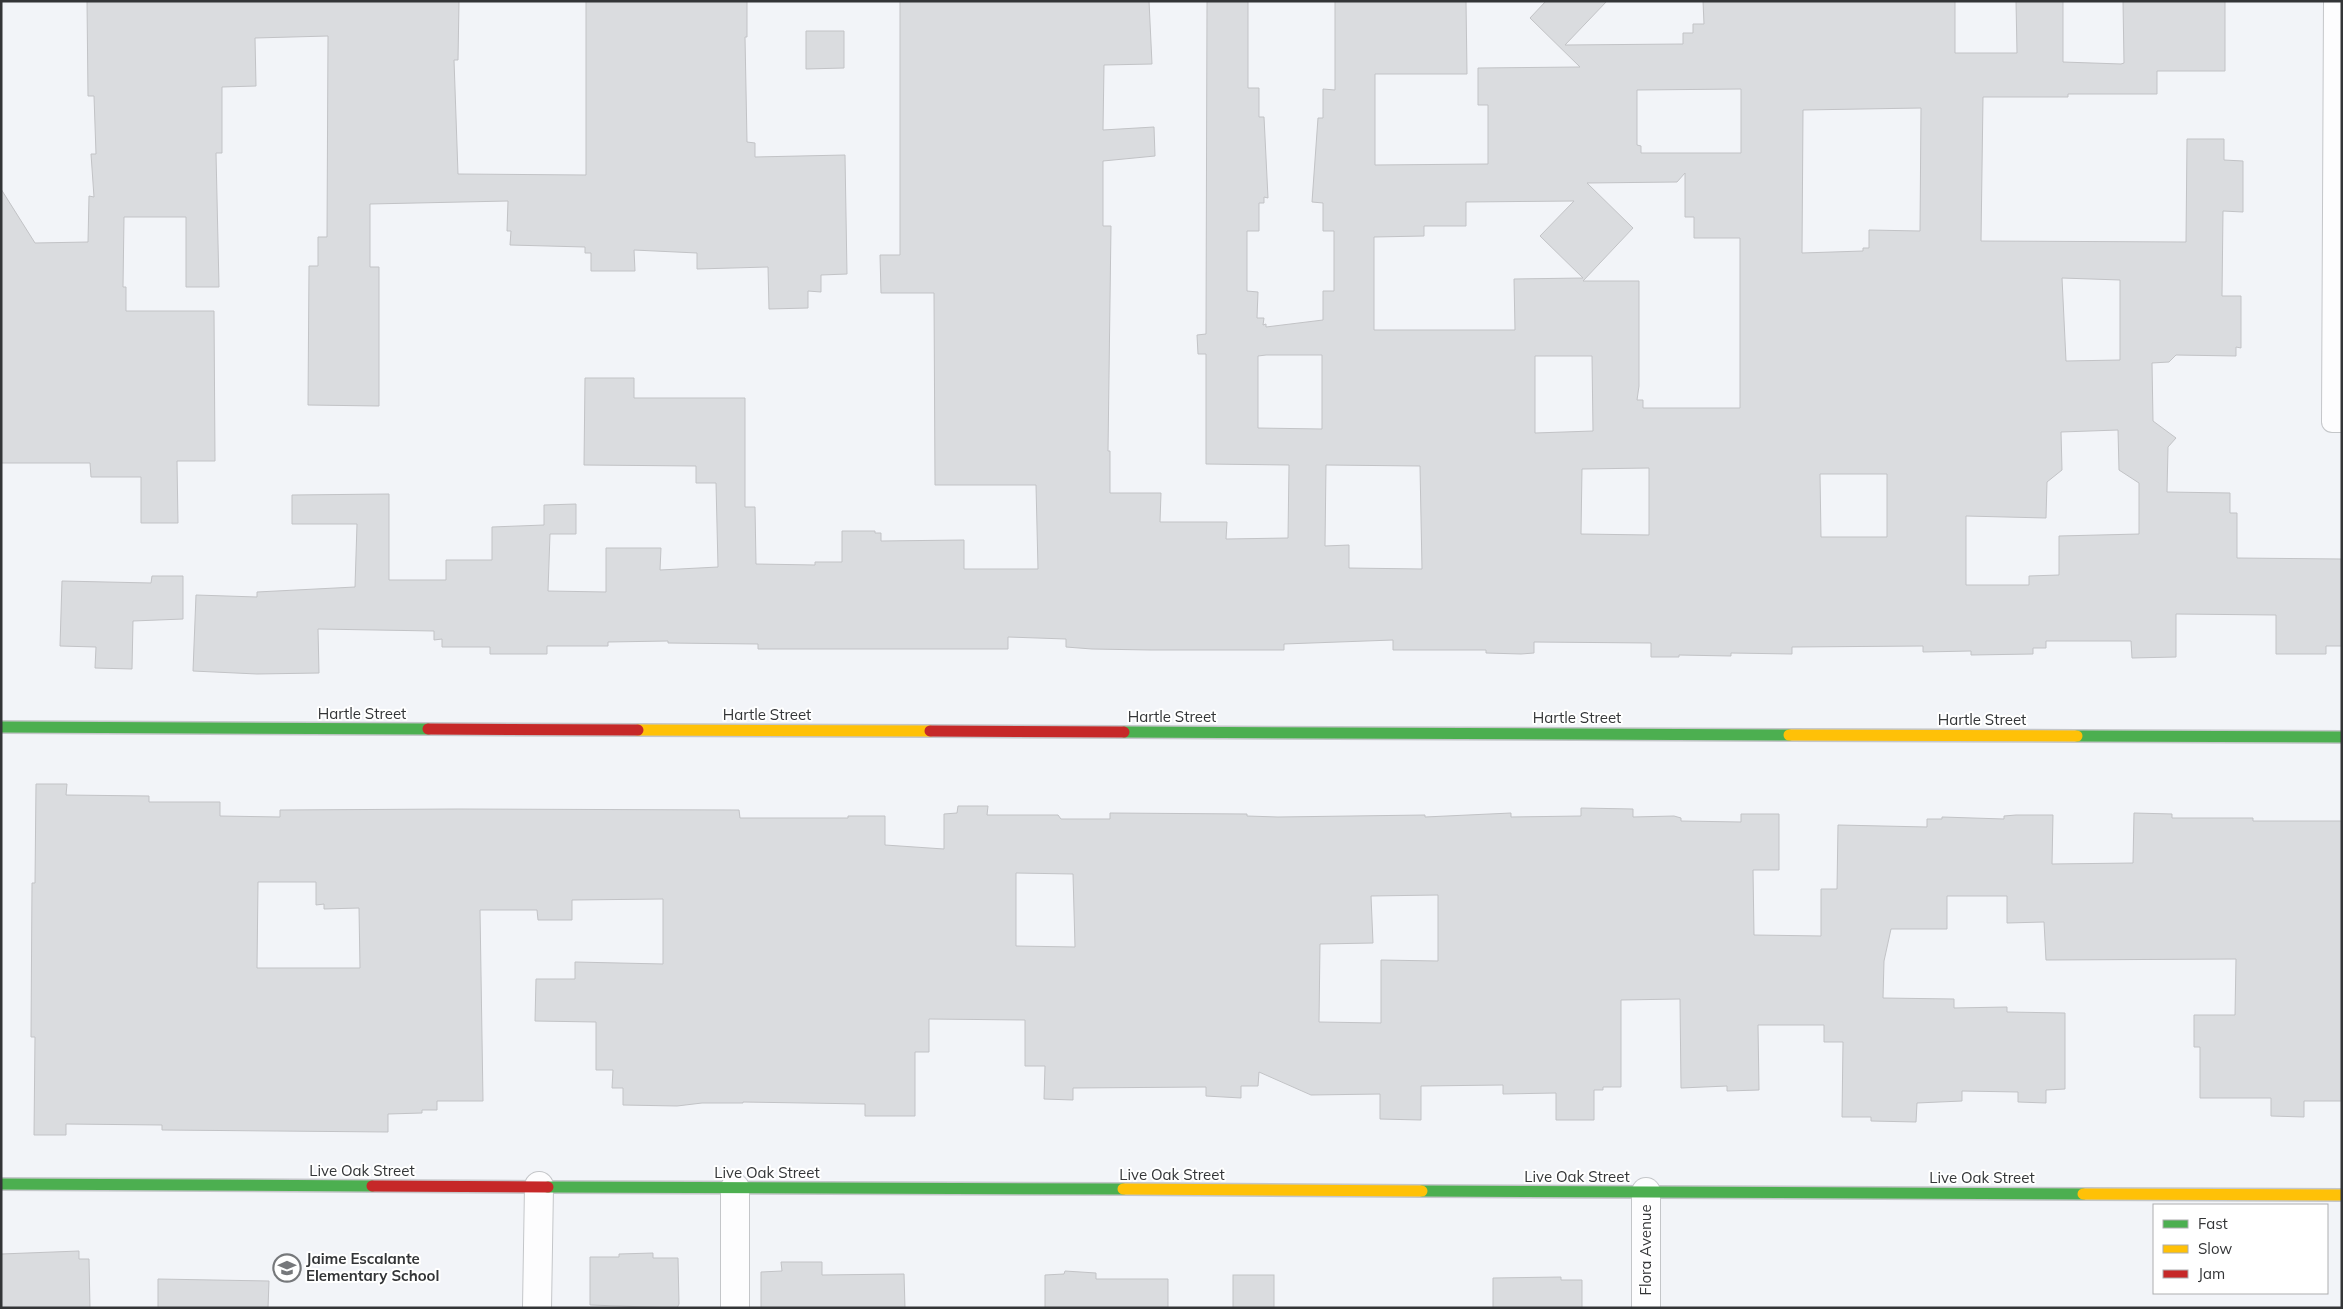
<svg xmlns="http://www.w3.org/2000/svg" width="2343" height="1309" viewBox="0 0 2343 1309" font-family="Mulish,sans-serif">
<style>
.building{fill:#dadcdf;stroke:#c2c3c6;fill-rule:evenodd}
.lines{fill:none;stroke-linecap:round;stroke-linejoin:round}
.lane-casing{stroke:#c4c6c9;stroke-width:22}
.street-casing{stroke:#c4c6c9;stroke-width:30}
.fast-casing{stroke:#c4c6c9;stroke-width:14}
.slow-casing{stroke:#c4c6c9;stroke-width:14}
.jam-casing{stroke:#c4c6c9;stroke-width:14}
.lane{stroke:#fdfdfe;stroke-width:20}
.street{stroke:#fdfdfe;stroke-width:28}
.fast{stroke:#4caf50;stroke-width:11}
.slow{stroke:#ffc107;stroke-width:11}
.jam{stroke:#c62828;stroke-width:11}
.labels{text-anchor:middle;stroke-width:4;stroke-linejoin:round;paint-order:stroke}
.street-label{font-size:15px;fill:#333537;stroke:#fff}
.poi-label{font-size:15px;font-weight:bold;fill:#333537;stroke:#fff;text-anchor:start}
</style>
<rect width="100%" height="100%" fill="#f2f4f8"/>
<g class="building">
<polygon points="87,1 459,1 458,60 454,60 458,174 586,175 586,1 747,1 747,37 745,37 747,142 755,143 755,157 845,155 847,274 821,275 821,292 808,291 808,308 769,309 768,267 697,269 697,253 634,250 635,271 591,271 591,253 585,253 585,247 510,245 511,231 507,231 508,201 370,204 370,267 379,267 379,406 308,405 309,266 318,266 318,237 327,237 328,36 255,38 256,86 222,87 222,153 216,153 219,287 186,287 186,217 124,217 123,287 126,287 126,311 214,311 215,461 177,461 178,523 141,523 141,477 91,477 90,463 1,463 1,189 35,243 88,242 89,196 94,197 91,154 96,154 94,96 88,96"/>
<path d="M900,1H1149L1152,64L1104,65L1103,130L1154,127L1155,156L1103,161V226H1111L1108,451H1110V493H1161L1160,522H1227L1226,539L1288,538L1289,465L1206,464V354H1198L1197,335L1206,334L1207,1H1248V88H1259V117H1264L1268,198L1264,197V203H1259V231H1247V291L1258,292L1257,318H1264L1263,325L1266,324V327L1323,320V291H1334V231H1323V203L1312,202L1318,118H1323V89L1335,90V1H1466L1467,74H1375V165L1488,164V105H1478V68L1580,67L1530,18L1546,1H1607L1565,45L1683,44V33H1693V24H1704L1703,1H1955V53H2017L2016,1H2063V62L2121,64L2124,63L2123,1H2225V71H2157V94H2068V97H1983L1981,241L2186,242L2187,139H2224V160L2243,161V212L2223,211L2222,296H2241V348L2236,347V356L2176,355L2169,362L2152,363L2153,421L2176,438L2168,447L2167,492L2230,493V513H2237V558L2341,559L2342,646H2326V654H2276V615L2176,614V657L2132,658L2131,641H2046V648H2033V654L1971,655V651L1923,652V646L1792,647V654L1731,653V656L1679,655V657H1651V643L1534,642V653L1521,654L1486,653V650H1393V640L1284,644V650H1151L1092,649L1066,647V639L1008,637V649H758V644L668,643V641L608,642V646H547V654H490V647H442V639L434,640V631L318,629L319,673L257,674L193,671L196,595L257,597V592L355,587L357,524H292V495L389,494V580H446V560H492V527L544,525V505L576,504V534H550L548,591L606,592V548H661L660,570L718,567L716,483H696V466L584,465L585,378H634V398H745V507H755L756,564L815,565V562H842V531H875V533H881V541L964,540V569H1038L1036,485H935L934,293H881L880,255H900ZM1741,89V153H1641V146L1637,145V90ZM1921,108L1920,231L1869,230V248H1863V251L1802,253L1803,110ZM1685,173V217H1694V238H1740V408H1643V400H1637L1639,386V281H1583L1633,228L1587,183L1677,182ZM1574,201L1540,236L1583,278L1514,279L1515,330H1374V237L1424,236V226H1466V202ZM2062,278L2120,280V360L2066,361ZM1266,355H1322V429L1258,428V356ZM1535,356H1592L1593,431L1535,433ZM2118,430L2119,470L2139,483V534L2059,536V575L2029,576V585H1966V516L2046,518L2047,482L2062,470L2061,432ZM1326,465L1420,466L1422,569L1349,568V545L1325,546ZM1649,468V535L1581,534L1582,469ZM1820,474H1887V537H1821Z"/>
<polygon points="806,31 844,31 844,68 806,69"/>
<polygon points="152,576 183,576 183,619 133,621 132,669 95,668 96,647 60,646 62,581 151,583"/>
<path d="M36,784H67L66,795L149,796V802H220V816L280,817V810L457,809L739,810L740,818H848V816H885V845L944,849V814L957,813L958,806H988L987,815H1058L1061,819H1110V813L1247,814V816L1278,817L1425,815V817L1511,813V817L1581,816V808L1633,809V817L1674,816L1681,818V821L1741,822V814H1779V870H1753L1754,935L1821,936V889H1837L1838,825L1927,827V819H1942V817L2004,819V816L2016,815H2053L2052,864L2133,863L2134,813L2172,814V818H2253V821H2342V1101H2304V1117L2271,1116V1098H2200V1047H2194V1015H2235L2236,959L2046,960L2044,922L2007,923V896H1947V929H1891L1884,961L1883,998L1954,999V1008L2007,1007V1012L2065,1013V1089L2046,1090V1103L2018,1102V1092L1962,1091V1101L1917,1103L1916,1122L1871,1121V1117H1842L1843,1042H1824V1025H1758L1759,1090L1727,1091V1086L1681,1088L1680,999L1621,1000V1087H1603V1090H1594V1120H1556V1093L1503,1094V1085L1421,1086V1120L1380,1119V1094L1311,1095L1259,1072L1258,1086H1241V1098L1206,1096V1087L1073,1088V1100L1044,1099L1045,1066H1025V1020L929,1019V1052H915V1116H865V1104L743,1102V1103H702L677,1106L623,1105V1088H612L613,1070H596V1022L535,1021L536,979H575V962L663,964V899L572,900V920H538L537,910H480L483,1101H437V1110H422V1113L388,1114V1132L162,1130V1125L66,1124V1135H34L35,1037H31L32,883H35ZM1016,873L1073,874L1075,947L1016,946ZM258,882H316V905L324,904V909L359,908L360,968H257ZM1438,895V961L1381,960V1023L1319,1022L1320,944L1373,943L1371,896Z"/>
<polygon points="79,1251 79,1259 89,1259 90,1308 1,1308 1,1254"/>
<polygon points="653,1253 653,1258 678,1258 679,1304 677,1308 590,1305 590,1257 619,1257 619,1254"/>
<polygon points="781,1262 822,1262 822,1275 904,1274 905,1308 761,1308 761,1272 782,1271"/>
<polygon points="1065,1271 1096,1273 1096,1279 1168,1279 1168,1308 1045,1308 1045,1275 1064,1274"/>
<rect x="1233" y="1275" width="41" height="33"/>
<polygon points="1561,1277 1561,1280 1582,1280 1582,1308 1493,1308 1493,1278"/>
<polygon points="158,1279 269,1281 268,1308 158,1308"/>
</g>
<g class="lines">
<g class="lane-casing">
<polyline id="lane" points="2334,1 2332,422 2342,422"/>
</g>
<g class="street-casing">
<g id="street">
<polyline points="1646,1192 1646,1308"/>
<polyline points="537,1308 539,1186"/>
<polyline points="735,1308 735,1188"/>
</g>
</g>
<g class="fast-casing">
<g id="fast">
<polyline points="1,727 428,729"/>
<polyline points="1124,732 1789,735"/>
<polyline points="2077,736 2342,737"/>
<polyline points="1,1184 372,1186"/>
<polyline points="548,1187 1123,1189"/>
<polyline points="1422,1191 2083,1194"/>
</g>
</g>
<g class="slow-casing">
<g id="slow">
<polyline points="638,730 930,731"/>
<polyline points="1789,735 2077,736"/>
<polyline points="1123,1189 1422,1191"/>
<polyline points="2083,1194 2342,1195"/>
</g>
</g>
<g class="jam-casing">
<g id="jam">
<polyline points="428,729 638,730"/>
<polyline points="930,731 1124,732"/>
<polyline points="372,1186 548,1187"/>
</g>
</g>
<use href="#lane" class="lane"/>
<use href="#street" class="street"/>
<use href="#fast" class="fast"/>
<use href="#slow" class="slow"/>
<use href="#jam" class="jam"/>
</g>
<defs>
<g id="school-ring" transform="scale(1.4375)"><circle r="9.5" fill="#fff" stroke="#76787b" stroke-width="1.5"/><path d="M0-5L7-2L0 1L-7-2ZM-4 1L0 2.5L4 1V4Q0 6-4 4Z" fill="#76787b"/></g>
</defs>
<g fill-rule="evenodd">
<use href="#school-ring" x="287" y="1268"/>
</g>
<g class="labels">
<g class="street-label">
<text x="362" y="719">Hartle Street</text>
<text x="767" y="720">Hartle Street</text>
<text x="1172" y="722">Hartle Street</text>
<text x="1577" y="723">Hartle Street</text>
<text x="1982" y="725">Hartle Street</text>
<text x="362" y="1176">Live Oak Street</text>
<text x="767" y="1178">Live Oak Street</text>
<text x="1172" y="1180">Live Oak Street</text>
<text x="1577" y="1182">Live Oak Street</text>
<text x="1982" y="1183">Live Oak Street</text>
<text transform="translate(1646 1250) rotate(-90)" y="5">Flora Avenue</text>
</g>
<g class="poi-label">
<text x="306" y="1264">Jaime Escalante<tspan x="306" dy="17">Elementary School</tspan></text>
</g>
</g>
<rect width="2343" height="1309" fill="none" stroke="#333537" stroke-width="5"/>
<rect x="2153" y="1204" width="175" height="90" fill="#ffffff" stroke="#adaeaf"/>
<rect x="2163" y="1220" width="25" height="8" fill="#4caf50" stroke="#adaeaf"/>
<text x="2198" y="1229" font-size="15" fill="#333537">Fast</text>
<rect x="2163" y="1245" width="25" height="8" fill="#ffc107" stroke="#adaeaf"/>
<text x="2198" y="1254" font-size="15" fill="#333537">Slow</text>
<rect x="2163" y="1270" width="25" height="8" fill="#c62828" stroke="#adaeaf"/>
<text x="2198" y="1279" font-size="15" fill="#333537">Jam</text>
</svg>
